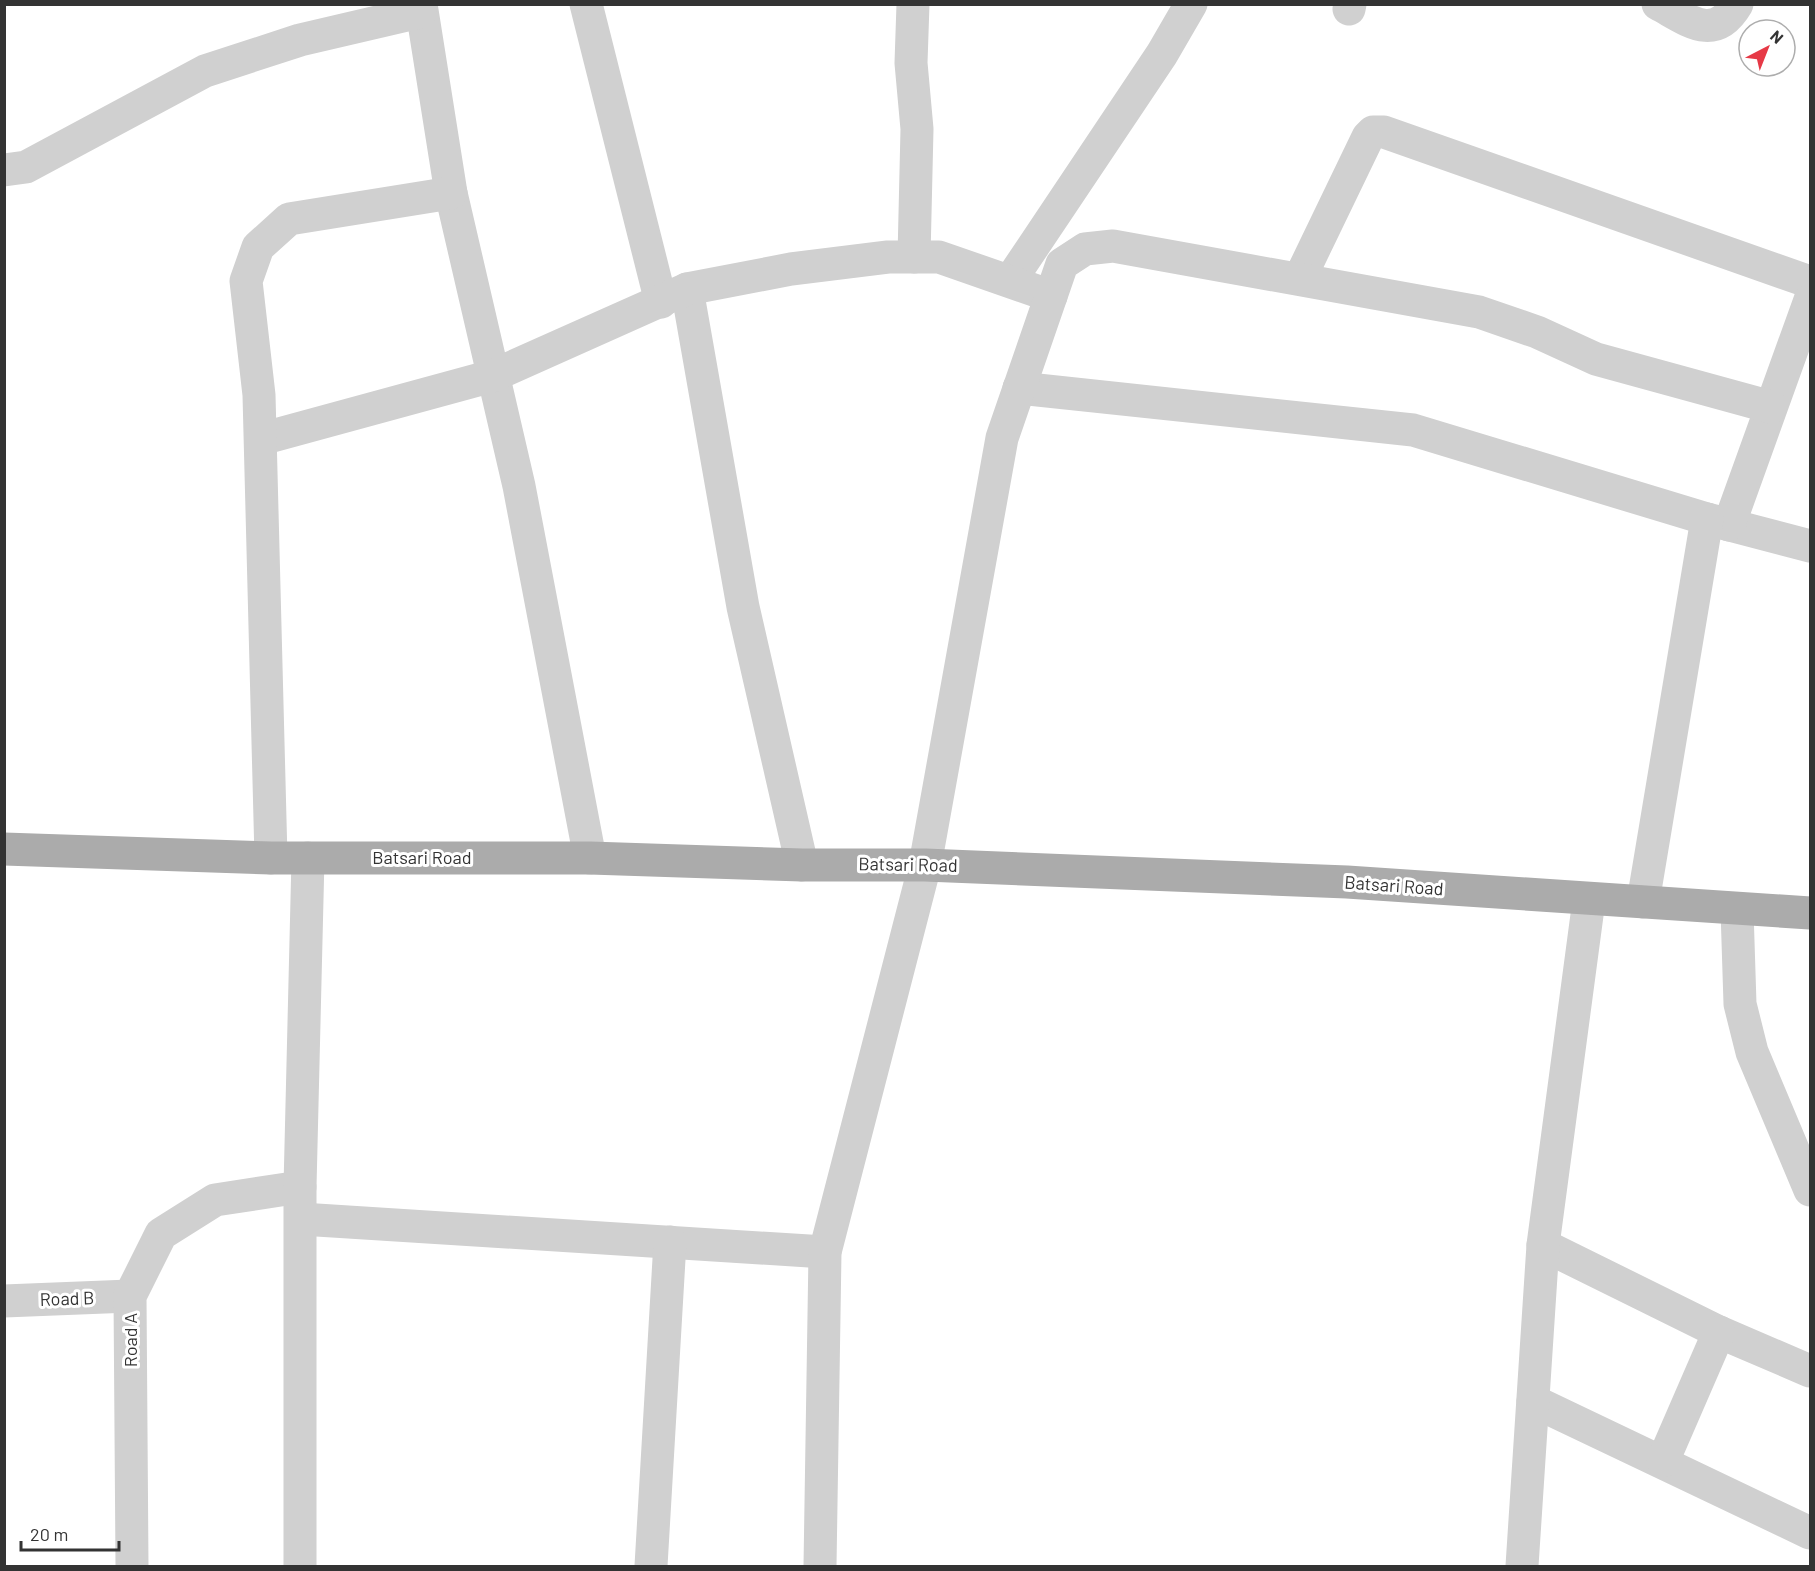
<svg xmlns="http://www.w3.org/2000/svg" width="1815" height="1571" viewBox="0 0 1815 1571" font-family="Barlow,sans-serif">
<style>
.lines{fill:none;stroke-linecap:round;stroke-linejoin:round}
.minor{stroke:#d0d0d0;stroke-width:33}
.major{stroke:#ababab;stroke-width:33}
.labels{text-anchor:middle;stroke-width:6;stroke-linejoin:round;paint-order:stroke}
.street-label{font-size:18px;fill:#333;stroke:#fff}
</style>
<rect width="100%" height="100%" fill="#fff"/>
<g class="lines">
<g class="minor">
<polyline points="421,4 451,193 519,486 590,858"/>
<polyline points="586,4 661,302"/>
<polyline points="913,4 911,63 917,129 914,257"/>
<path d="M1658,4C1688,20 1714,43 1737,4"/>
<polyline points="1349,9 1350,4"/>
<polyline points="4,170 26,167 205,71 300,40 420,12"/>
<polyline points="1300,278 1368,137 1373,132 1384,132 1810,282"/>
<polyline points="1010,281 1162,54 1191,4"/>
<polyline points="687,289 743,607 802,865"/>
<polyline points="1019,388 1413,430 1707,519 1810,546"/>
<polyline points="261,439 492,376 687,289 791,269 888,257 939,257 1051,296"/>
<polyline points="1729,525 1810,300"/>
<polyline points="271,858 259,395 246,281 258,247 289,219 451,193"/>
<polyline points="1643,902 1707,519"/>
<polyline points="1737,910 1740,1004 1752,1052 1810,1190"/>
<polyline points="301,1219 825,1252"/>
<polyline points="1543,1245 1719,1332 1810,1371"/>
<polyline points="4,1301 130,1296"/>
<polyline points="1533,1401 1810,1533"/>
<polyline points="1663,1461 1719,1332"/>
<polyline points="132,1566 130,1296 161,1234 215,1200 300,1187"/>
<polyline points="300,1566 300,1187 308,858"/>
<polyline points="651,1566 670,1242"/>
<polyline points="820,1566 825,1252 925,865 1002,438 1062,264 1085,249 1113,246 1479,312 1537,332 1596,359 1771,407"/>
<polyline points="1522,1566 1543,1245 1589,900"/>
</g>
<polyline class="major" points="4,849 271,858 590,858 802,865 925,865 1347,882 1810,913"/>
</g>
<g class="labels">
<g class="street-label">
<text x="422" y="864">Batsari Road</text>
<text transform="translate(908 865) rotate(1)" y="6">Batsari Road</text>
<text transform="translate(1394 886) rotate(4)" y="6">Batsari Road</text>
<text transform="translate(67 1299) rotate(-2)" y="6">Road B</text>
<text transform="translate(131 1340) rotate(-90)" y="6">Road A</text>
</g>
</g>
<rect width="1815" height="1571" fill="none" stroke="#333333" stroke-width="12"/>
<g transform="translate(1767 48) rotate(42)"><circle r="28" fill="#ffffff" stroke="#adadad" stroke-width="1.5"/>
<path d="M0-4.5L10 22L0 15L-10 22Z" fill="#e63946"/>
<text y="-9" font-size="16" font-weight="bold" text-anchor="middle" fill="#333333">N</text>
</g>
<path d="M21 1541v9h98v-9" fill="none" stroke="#333333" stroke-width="3"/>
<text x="30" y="1541" font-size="18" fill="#333333" stroke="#ffffff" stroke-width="4.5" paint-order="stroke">20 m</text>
</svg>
